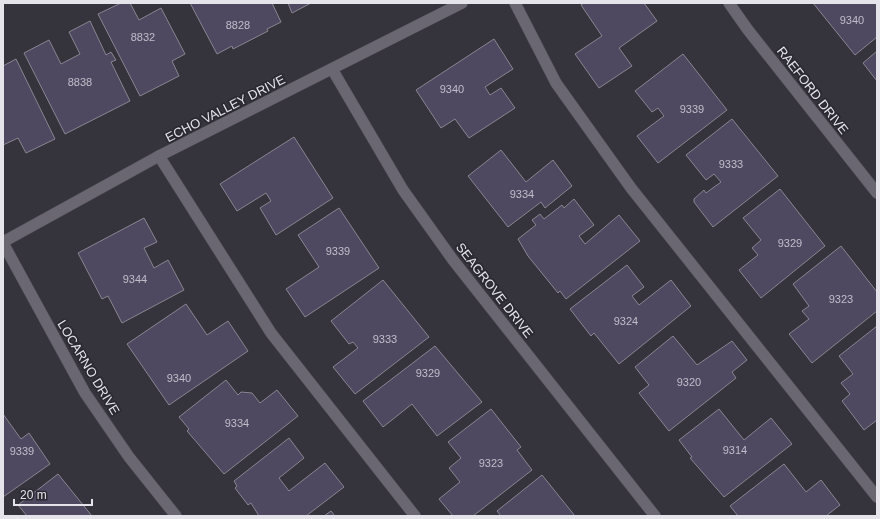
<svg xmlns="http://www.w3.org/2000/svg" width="880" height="519" viewBox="0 0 880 519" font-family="Helvetica,sans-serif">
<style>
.building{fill:#4f4861;stroke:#898691}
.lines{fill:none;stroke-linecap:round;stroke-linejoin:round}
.service-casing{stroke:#514f57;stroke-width:12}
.minor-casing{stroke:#514f57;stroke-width:12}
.service{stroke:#6a6772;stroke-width:11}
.minor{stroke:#6a6772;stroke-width:11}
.labels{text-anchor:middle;stroke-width:3.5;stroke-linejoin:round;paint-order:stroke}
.number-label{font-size:11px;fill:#c0bdc8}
.street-label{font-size:13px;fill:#e6e4eb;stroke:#2b2932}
</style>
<rect width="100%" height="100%" fill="#35333c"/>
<g class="building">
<polygon points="121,3 130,3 139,20 161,8 185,54 172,61 179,76 140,96 98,14"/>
<polygon points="190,3 272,3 281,22 267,29 268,31 233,49 232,46 217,54"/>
<polygon points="288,3 311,3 292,13"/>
<polygon points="584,3 644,3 657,21 619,48 632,66 599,88 575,54 602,36 581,5"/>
<polygon points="813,3 877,3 877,37 855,55"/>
<polygon points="90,21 106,55 111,52 116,60 111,62 130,101 65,134 24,53 49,40 61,64 80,54 69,32"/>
<polygon points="494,39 513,69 485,87 490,95 501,88 515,108 469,138 455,119 441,128 416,90"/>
<polygon points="877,51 877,81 863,63"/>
<polygon points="683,54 727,110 658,163 637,136 664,116 658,108 652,112 635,91"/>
<polygon points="16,59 55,139 26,153 18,138 3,145 3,66"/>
<polygon points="732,119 778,176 713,227 694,202 694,199 704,190 706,193 721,182 714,174 706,180 686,155"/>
<polygon points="294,137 333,198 276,235 260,208 271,201 266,193 237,211 220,184"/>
<polygon points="501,150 526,182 553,160 572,186 545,208 541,202 508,227 468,176"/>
<polygon points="780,189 825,246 761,298 739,270 758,255 752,248 761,240 743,218"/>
<polygon points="574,199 594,225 579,236 585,244 619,215 640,241 566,299 560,291 558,293 528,256 518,239 536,225 532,220 540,214 544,219 562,205 564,208"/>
<polygon points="339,208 379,268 305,317 286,289 319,267 298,235"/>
<polygon points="144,218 157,242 144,248 154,268 168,260 184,290 122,323 108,296 102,299 78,253"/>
<polygon points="841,246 877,292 877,311 812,363 789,334 809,319 802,311 809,306 793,284"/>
<polygon points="627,265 644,287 632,296 639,305 671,280 691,306 619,364 594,333 591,336 570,309"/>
<polygon points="383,280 429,337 355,394 333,367 358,348 353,342 349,344 331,321"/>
<polygon points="186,304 207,335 228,321 248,351 169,405 127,344"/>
<polygon points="877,326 877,420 864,430 842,401 850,394 841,383 853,374 839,356"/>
<polygon points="673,336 697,365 732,341 747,360 732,372 736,378 669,431 639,393 649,385 635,367"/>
<polygon points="435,346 482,402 437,436 412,404 383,427 363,401"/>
<polygon points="226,380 238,395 241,392 252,393 260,403 277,390 298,416 224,474 187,431 189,429 179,417"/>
<polygon points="491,409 521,447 517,450 532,470 473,516 453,516 439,499 460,482 449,468 461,458 448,442"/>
<polygon points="719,409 744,440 771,418 792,444 724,497 690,458 692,457 679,440"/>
<polygon points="3,414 21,439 29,433 50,464 3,497"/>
<polygon points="289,438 304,458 279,478 289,491 325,463 344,487 306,516 259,516 251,503 248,505 235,488 237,486 234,481"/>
<polygon points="784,464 806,492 821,480 840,505 826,516 738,516 730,506"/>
<polygon points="58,474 92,516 27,516 18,505"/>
<polygon points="542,475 575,516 501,516 497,511"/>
<polygon points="331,511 335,516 324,516"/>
</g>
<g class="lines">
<g class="service-casing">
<g id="service">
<polyline points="515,3 556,83 631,188 877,497"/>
<polyline points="159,156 271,333 415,516"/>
</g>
</g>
<g class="minor-casing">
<g id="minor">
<polyline points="729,3 748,30 877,193"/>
<polyline points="332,69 403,190 453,260 655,516"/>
<polyline points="3,242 159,156 462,3"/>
<polyline points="3,243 85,393 129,457 176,516"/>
</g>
</g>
<use href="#service" class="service"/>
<use href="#minor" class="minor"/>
</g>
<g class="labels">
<g class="number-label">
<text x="852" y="24">9340</text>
<text x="238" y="29">8828</text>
<text x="143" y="41">8832</text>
<text x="80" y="86">8838</text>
<text x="452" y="93">9340</text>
<text x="692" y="113">9339</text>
<text x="731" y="168">9333</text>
<text x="522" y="198">9334</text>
<text x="790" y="247">9329</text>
<text x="338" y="255">9339</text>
<text x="135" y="283">9344</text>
<text x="841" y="303">9323</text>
<text x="626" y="325">9324</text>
<text x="385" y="343">9333</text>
<text x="428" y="377">9329</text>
<text x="179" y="382">9340</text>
<text x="689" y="386">9320</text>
<text x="237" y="427">9334</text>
<text x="735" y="454">9314</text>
<text x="22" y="455">9339</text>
<text x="491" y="467">9323</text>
</g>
<g class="street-label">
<text transform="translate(813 90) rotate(52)" y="5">RAEFORD DRIVE</text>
<text transform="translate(225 108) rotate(-27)" y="5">ECHO VALLEY DRIVE</text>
<text transform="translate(495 290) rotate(52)" y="5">SEAGROVE DRIVE</text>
<text transform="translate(89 367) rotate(59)" y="5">LOCARNO DRIVE</text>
</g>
</g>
<rect width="880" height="519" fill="none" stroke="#e6e4eb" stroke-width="8"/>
<path d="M14 499v6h78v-6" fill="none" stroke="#e6e4eb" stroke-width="2"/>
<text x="20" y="499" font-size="12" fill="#e6e4eb" stroke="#2b2932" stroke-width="3" paint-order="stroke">20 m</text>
</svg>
